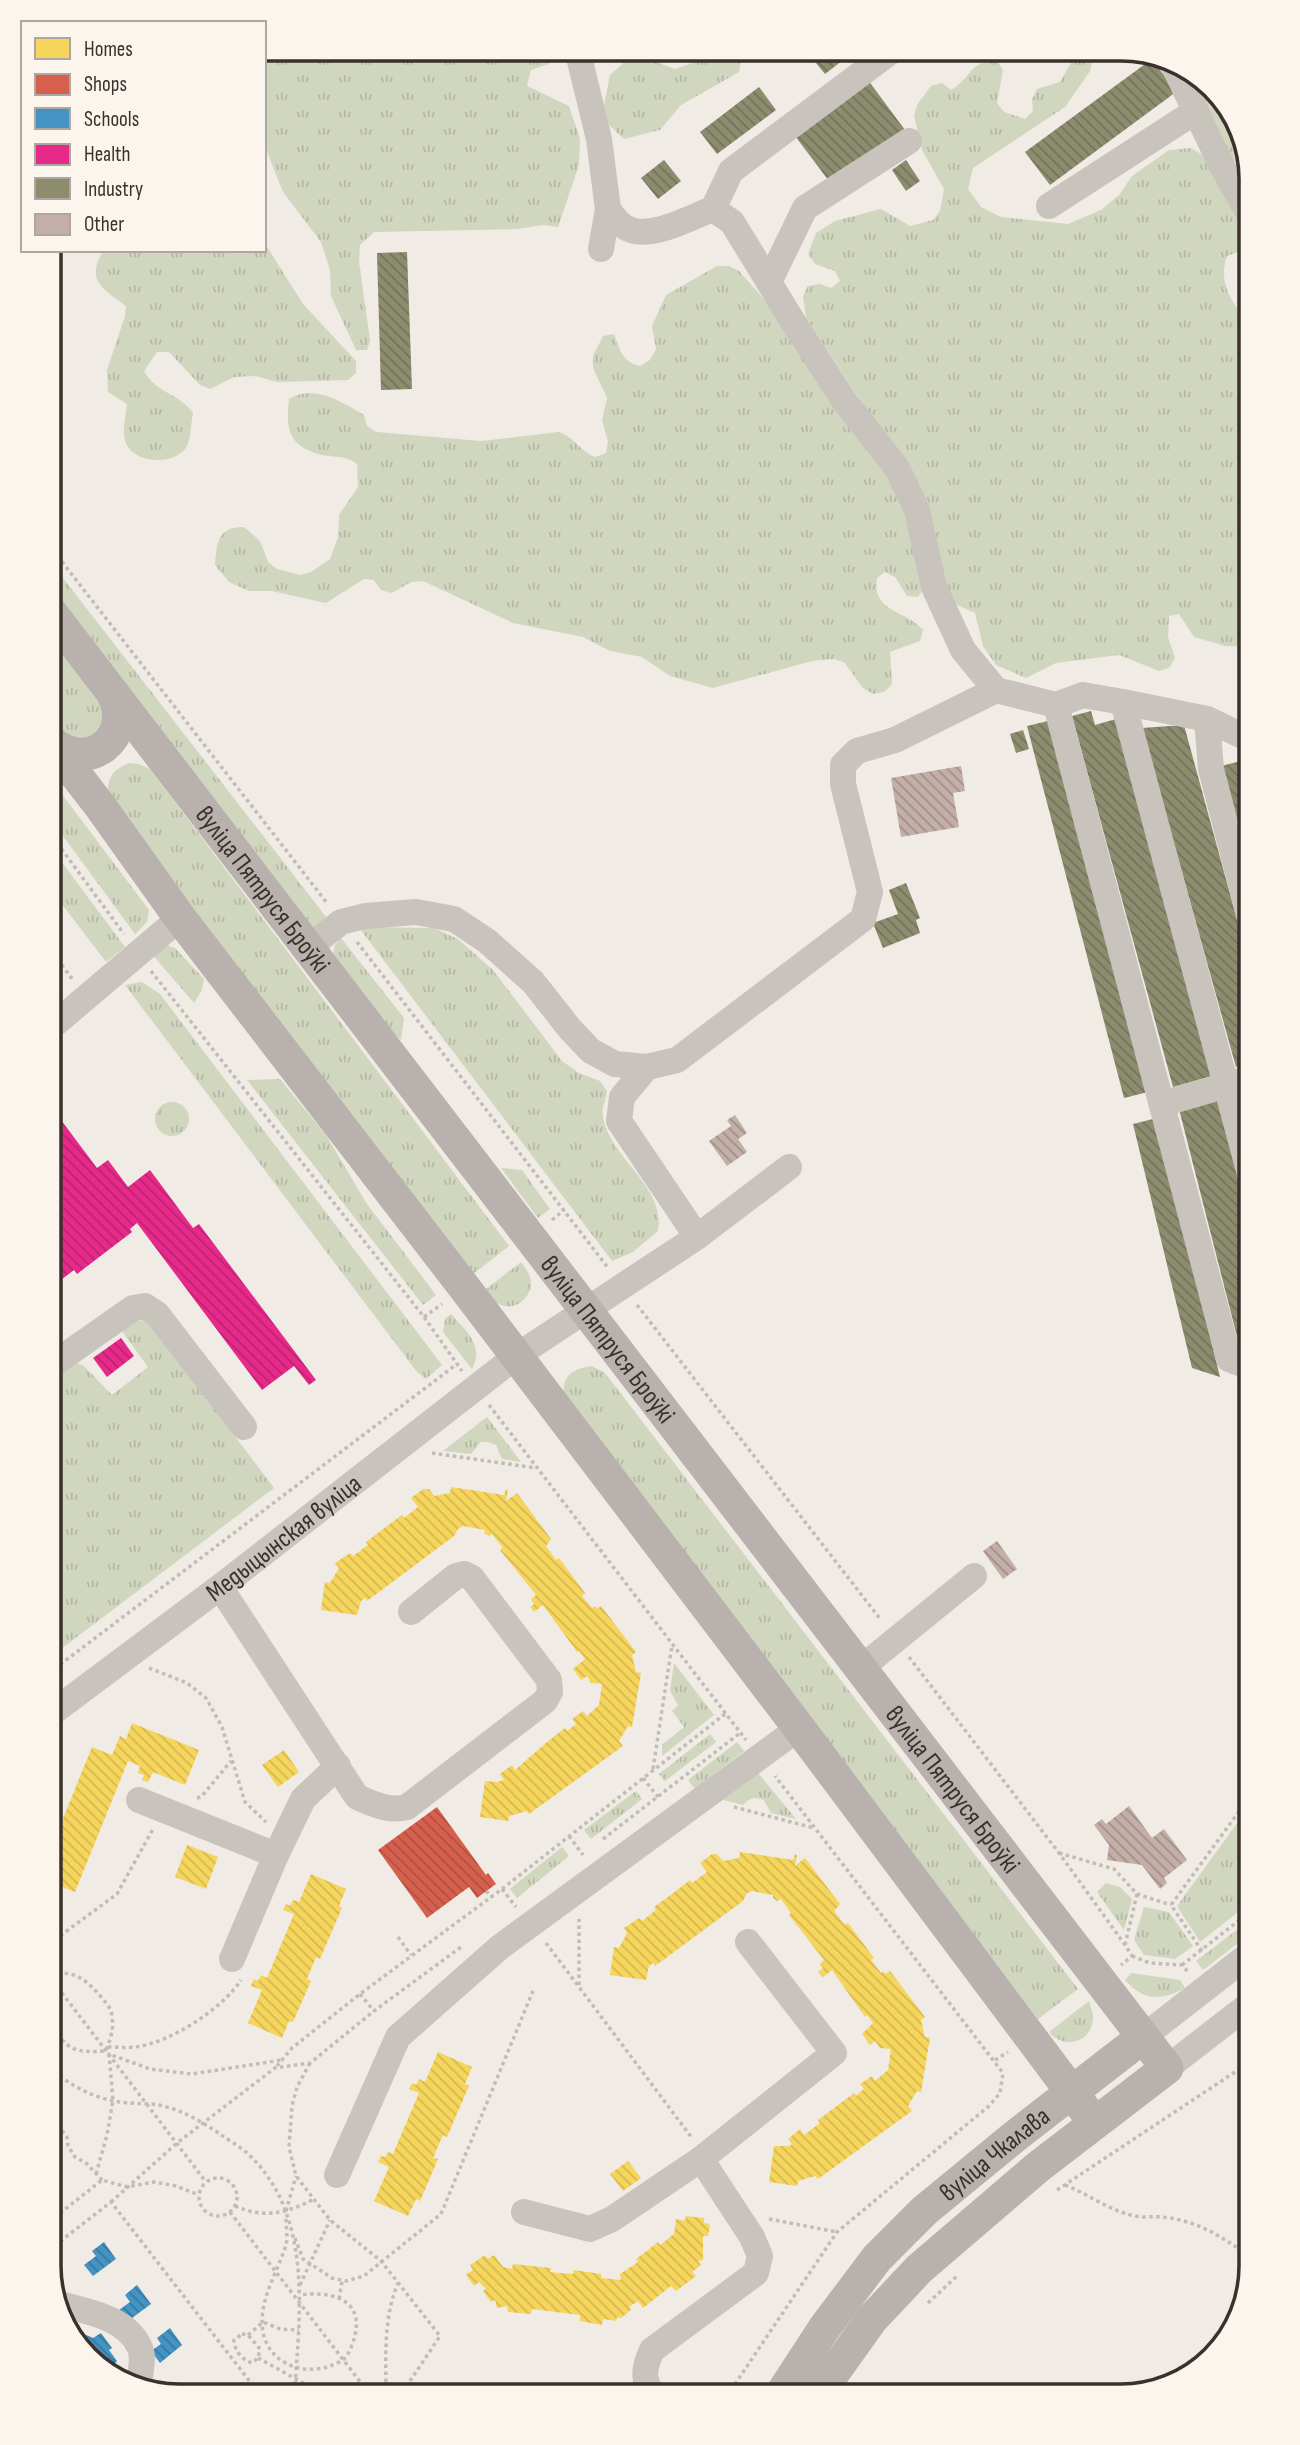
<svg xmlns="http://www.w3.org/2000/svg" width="1300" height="2445" viewBox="0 0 1300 2445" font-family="'Sofia Sans Condensed',sans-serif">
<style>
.grass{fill:url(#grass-tufts)}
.homes{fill:url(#homes-back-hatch)}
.shops{fill:url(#shops-back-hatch)}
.schools{fill:url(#schools-back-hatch)}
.health{fill:url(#health-back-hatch)}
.industry{fill:url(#industry-back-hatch)}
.building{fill:url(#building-back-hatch)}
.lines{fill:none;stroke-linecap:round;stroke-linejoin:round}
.path{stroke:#c2bbb6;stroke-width:3.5;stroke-dasharray:3.5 3.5;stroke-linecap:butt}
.minor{stroke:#c9c3be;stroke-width:26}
.major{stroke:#b8b1ad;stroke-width:33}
.labels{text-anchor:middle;stroke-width:7;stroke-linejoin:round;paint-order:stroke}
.street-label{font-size:26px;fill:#3b302b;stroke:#fbf5ee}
.rim{fill:none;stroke:#3b302b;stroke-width:3.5}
</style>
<defs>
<pattern id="grass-tufts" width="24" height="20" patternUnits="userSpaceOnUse" patternTransform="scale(1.75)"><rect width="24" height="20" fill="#d1d6bf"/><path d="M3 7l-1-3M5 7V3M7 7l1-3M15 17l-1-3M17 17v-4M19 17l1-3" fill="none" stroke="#b4b8a4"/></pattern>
<pattern id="homes-back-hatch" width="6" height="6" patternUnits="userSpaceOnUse" patternTransform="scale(1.75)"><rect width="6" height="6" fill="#f6d55c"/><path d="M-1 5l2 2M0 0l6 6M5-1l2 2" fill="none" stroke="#d4b750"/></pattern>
<pattern id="shops-back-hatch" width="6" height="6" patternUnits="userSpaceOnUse" patternTransform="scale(1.75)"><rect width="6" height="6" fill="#d6604d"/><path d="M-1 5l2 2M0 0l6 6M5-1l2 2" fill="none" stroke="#af5040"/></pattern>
<pattern id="schools-back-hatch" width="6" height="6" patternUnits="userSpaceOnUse" patternTransform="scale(1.75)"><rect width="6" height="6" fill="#4393c3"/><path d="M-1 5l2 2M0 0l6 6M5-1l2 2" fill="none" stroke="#39789f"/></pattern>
<pattern id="health-back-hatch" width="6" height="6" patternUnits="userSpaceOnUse" patternTransform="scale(1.75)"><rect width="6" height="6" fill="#e7298a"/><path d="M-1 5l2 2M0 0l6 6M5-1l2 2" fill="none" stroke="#bc2471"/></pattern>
<pattern id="industry-back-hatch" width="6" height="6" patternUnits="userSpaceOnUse" patternTransform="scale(1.75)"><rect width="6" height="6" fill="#8c8c6e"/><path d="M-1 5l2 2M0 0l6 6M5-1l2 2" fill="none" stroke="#74735b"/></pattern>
<pattern id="building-back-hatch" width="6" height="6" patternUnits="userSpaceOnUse" patternTransform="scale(1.75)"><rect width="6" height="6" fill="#c3afa7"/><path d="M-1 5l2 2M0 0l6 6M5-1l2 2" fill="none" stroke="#a08f88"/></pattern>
</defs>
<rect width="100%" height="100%" fill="#f0ebe5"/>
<g class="grass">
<polygon points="264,49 555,49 549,64 531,70 527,86 569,106 580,139 579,165 558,227 543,225 517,229 374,232 360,245 359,262 370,340 367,350 356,350 331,296 330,270 321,242 283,192 264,144"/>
<polygon points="631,49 654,49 653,61 675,69 717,54 741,56 739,72 681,105 660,130 624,139 609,125 604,105 610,75 629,58"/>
<path d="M1079,49L1095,51L1090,71L1065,107L973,168L968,189L981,207L1001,217L1068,224L1101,210L1119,195L1132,176L1169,150L1191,148L1201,154L1215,172L1235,213L1251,235V258L1238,252L1227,256C1217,285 1234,305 1251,325V647L1225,646L1194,637L1179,614L1169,616L1168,637L1175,658L1169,668L1159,671L1119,655L1056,663L1026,678L996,665L983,646L975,613L955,604L943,584L916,486L806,318L803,296L808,286L820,284L831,288L840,281L835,271L815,264L808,254L816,233L835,221L881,209L910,226L933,220L940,211L944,189L922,150L914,116L917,105L931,86L942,83L951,90C972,78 969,60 997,61L1003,70L997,103L1004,112L1025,119L1033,111L1032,99L1037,89L1060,82Z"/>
<path d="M1195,72L1241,129L1248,165L1243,167C1238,163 1229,158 1225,153C1209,132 1205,97 1195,72Z"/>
<path d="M264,242L303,304L356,361V373L348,380L277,382L256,376L234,377L210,389L200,385L169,352H157L144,371C157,394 179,393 193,413C191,422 191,437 187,446C177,465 139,464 128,447C120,436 126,417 127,404L108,392L107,370L125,316L126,306C104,289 84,281 104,250H264Z"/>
<path d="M717,266H729L739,271L792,331L899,491L924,588L918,597L907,596L895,577L885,572L877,578C871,612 906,610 923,630L920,641L890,652L892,684L884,692L873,694L863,688L844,662L833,659L812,661L713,688L670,676L642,657L610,651L583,637L513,623L423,581L411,582L392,593L381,590L374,580L364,579L326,603L272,591H249L229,582L215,565C217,543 217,527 244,527L260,541L268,562L277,569L300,575L311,572L330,559L338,537L339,515L358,487L357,464C342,453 331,459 315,453C287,444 286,425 289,399C314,384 342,402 364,415L367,426L376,432L481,441L559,432C574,437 580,451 595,457L606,453L608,442L602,420L607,398L593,368V356L603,336L614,334C620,350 622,362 640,366L650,360L656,349L652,326L666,295Z"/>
<polygon points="49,560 330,922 322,927 312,927 49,594"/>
<polygon points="49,635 104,706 107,718 89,743 58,732 49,721"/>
<path d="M129,763L139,764L150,769L509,1246L472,1275L109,800C106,780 110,771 129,763Z"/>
<polygon points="49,777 149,910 147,922 135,934 49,817"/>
<polygon points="49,845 125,947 106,962 49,887"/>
<path d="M370,927L434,928L458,939L493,970L562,1061L579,1073L600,1081L607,1091C606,1099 601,1109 603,1117C610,1159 666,1186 658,1231L633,1252L612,1261L360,929Z"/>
<polygon points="341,938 404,1018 401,1040 379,1021 331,962 335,945"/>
<polygon points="163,944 175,948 204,979 202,990 194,1003 150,952"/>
<polygon points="142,982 160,994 442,1365 426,1379 417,1372 125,985"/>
<polygon points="280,1079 326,1135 367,1204 436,1295 423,1305 247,1080"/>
<circle cx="172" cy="1119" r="17"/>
<polygon points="501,1168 522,1170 550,1209 538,1218"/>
<path d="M521,1262C525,1268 531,1275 531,1282C532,1297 516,1311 501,1305C494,1303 489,1296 485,1290Z"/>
<path d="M451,1314C466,1331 485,1346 472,1369L443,1332L445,1319Z"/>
<polygon points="147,1320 274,1488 49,1658 49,1374 74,1361 84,1366 112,1395 148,1367 122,1331 134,1321"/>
<path d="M592,1366L605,1373L1078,1989L1038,2019L564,1399C561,1376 571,1369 592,1366Z"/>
<polygon points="487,1417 521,1462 502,1459 496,1445 488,1442 481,1442 471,1454 443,1451"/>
<polygon points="674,1663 714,1715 662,1756 662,1745 684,1727 672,1711 678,1705 670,1691"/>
<polygon points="710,1734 716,1742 665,1781 659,1774"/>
<polygon points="737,1742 744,1751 695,1789 688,1780"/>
<path d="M758,1773L796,1819L771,1813L764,1800C754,1796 750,1798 743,1805L723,1800Z"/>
<polygon points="636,1791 642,1799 591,1839 584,1830"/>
<polygon points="1251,1804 1251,1902 1200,1942 1177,1906"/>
<polygon points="562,1847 569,1856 517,1898 510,1889"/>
<polygon points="1106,1883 1120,1887 1132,1899 1124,1930 1097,1892"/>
<polygon points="1144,1907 1169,1912 1193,1946 1175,1959 1144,1955 1134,1940"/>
<polygon points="1251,1919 1251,1933 1203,1970 1196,1961"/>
<path d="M1131,1973L1180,1980L1185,1988C1161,2001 1143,2001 1125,1980Z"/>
<path d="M1089,2001C1090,2006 1093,2012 1093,2017C1093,2043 1064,2050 1049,2032Z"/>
</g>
<g class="homes">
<polygon points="451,1487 504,1495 506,1489 508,1490 506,1501 517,1493 551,1539 546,1546 556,1560 559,1558 585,1593 582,1596 592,1608 595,1606 597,1609 601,1606 636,1652 632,1655 636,1672 641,1673 632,1727 628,1726 619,1741 623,1746 529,1814 527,1811 509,1816 508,1821 480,1817 485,1781 497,1782 504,1780 500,1774 512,1765 515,1770 547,1742 565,1728 567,1731 576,1724 572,1719 583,1711 587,1716 599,1705 602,1684 591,1683 587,1676 581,1680 573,1669 585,1659 579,1651 577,1652 543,1605 534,1612 530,1607 534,1604 531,1599 536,1595 500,1550 503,1548 492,1534 489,1536 484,1533 485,1530 463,1526 458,1529 454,1536 367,1601 365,1598 361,1601 357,1615 321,1610 325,1582 330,1583 339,1568 335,1563 350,1553 353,1556 368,1545 366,1542 383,1529 402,1515 404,1518 418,1507 411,1498 423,1489 429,1489 434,1496 450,1493"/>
<polygon points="132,1723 199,1750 185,1785 153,1772 148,1782 142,1780 144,1775 138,1773 140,1766 128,1761 75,1892 49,1882 49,1853 92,1747 112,1755 120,1736 126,1739"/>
<polygon points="284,1750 299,1772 278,1787 262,1765"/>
<polygon points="187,1845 218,1857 206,1889 175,1877"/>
<polygon points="740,1852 793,1860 795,1854 797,1855 795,1866 805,1858 840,1904 834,1911 845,1925 848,1923 874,1958 871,1960 881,1973 883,1971 885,1974 890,1971 925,2017 921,2020 925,2037 930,2038 921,2092 917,2091 908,2106 912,2111 818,2179 815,2176 798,2181 797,2186 769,2182 774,2146 790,2146 792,2144 788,2139 800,2129 804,2135 820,2123 818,2120 854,2093 856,2096 864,2089 860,2084 872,2076 875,2081 888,2070 891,2049 880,2048 875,2041 870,2045 862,2034 873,2023 867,2015 865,2017 832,1970 823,1977 818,1972 823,1968 820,1964 824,1960 789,1915 791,1913 781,1899 777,1901 773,1898 773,1895 752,1891 747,1893 743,1901 655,1966 653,1963 649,1966 646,1980 610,1975 614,1947 619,1948 627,1933 624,1928 639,1918 642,1921 656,1910 654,1907 672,1894 690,1880 692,1883 707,1872 700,1863 712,1854 717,1854 723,1861 739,1858"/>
<polygon points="311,1874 346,1889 339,1906 342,1908 320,1959 316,1957 307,1979 311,1981 293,2022 289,2021 282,2038 248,2023 262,1990 251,1986 254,1979 258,1981 261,1975 267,1978 294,1914 283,1910 286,1904 290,1906 293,1900 299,1902"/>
<polygon points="438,2052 472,2067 465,2084 469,2086 447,2137 443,2135 433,2158 438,2159 420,2201 416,2199 408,2216 374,2201 389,2167 378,2162 381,2156 385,2157 388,2152 393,2154 419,2093 409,2089 412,2083 416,2085 419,2079 425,2082"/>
<polygon points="628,2161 641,2178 623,2191 610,2174"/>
<polygon points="686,2216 704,2218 704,2223 710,2224 708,2236 703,2236 703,2260 698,2261 701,2265 692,2272 696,2276 676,2291 671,2286 643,2308 638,2301 629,2307 631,2310 621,2318 617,2317 616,2321 603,2319 602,2325 580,2321 580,2315 532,2309 531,2314 508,2312 507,2306 497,2308 495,2300 491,2302 483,2291 486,2289 479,2282 474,2286 466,2275 473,2270 470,2265 485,2255 488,2259 494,2255 503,2267 512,2269 513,2264 551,2268 550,2272 573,2274 574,2270 601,2274 601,2278 621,2280 620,2274 638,2262 636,2259 648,2250 658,2242 660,2245 674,2234 676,2219 685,2221"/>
</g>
<polygon class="shops" points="437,1807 486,1875 488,1873 496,1884 477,1898 469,1887 427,1918 378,1850"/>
<g class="schools">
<polygon points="104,2242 116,2259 93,2276 84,2265 96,2256 92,2251"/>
<polygon points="137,2285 151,2304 128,2321 119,2310 130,2302 125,2295"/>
<polygon points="170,2328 182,2345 160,2363 151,2351 161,2344 157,2338"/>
<polygon points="101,2333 112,2348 109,2350 117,2361 107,2374 79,2340 86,2335 93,2338"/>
</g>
<g class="health">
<polygon points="49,1104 97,1168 108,1160 128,1187 150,1170 193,1228 199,1224 316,1380 309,1385 294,1366 262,1390 137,1223 130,1229 132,1232 77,1274 74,1270 49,1289"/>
<polygon points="121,1338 134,1356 107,1377 93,1358"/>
</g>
<g class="industry">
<polygon points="810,49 841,49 847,57 825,74 807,52"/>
<polygon points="1152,59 1176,92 1050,185 1025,152"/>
<polygon points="865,76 905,130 832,185 792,132"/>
<polygon points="759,87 776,110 717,154 700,132"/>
<polygon points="664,160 681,181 658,199 641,178"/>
<polygon points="906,160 920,181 906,191 892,170"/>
<polygon points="407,252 412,389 381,390 377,253"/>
<polygon points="1091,711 1095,725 1116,719 1212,1076 1173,1087 1072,716"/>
<polygon points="1048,721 1148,1092 1124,1098 1027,726"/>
<polygon points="1184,725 1251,971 1251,1062 1236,1067 1142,728"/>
<polygon points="1023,730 1029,749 1016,753 1010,734"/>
<polygon points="1245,760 1251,763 1251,880 1221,766"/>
<polygon points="906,883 920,918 916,920 920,933 883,948 873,923 898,914 889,890"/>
<polygon points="1251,1093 1251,1131 1240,1096"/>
<polygon points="1220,1099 1251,1220 1251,1354 1242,1356 1179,1109"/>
<polygon points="1157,1118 1220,1377 1192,1368 1133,1124"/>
</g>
<g class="building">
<polygon points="591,49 621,49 622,51 593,58"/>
<polygon points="961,766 965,791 953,793 959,827 901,837 891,778"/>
<polygon points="735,1115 747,1133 738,1139 747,1152 727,1166 709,1141 731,1126 727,1120"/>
<polygon points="997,1541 1017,1569 1003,1579 983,1551"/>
<polygon points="1129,1806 1152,1838 1164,1829 1187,1860 1164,1878 1167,1883 1160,1889 1142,1865 1107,1860 1109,1845 1094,1825 1102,1819 1106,1824"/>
</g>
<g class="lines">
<g class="path">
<polyline points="49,545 327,903"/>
<polyline points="49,832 124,934"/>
<polyline points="357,942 609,1269"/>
<polyline points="49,948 73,980"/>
<polyline points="151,971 424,1317 462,1371"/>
<polyline points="552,1220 564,1210"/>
<polyline points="637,1305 881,1620"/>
<polyline points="424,1317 442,1304"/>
<polyline points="489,1405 746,1740"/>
<polyline points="432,1453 536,1468"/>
<polyline points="909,1657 1059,1853 1125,1945 1132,1956 1121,1965"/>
<polyline points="149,1668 187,1683 206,1698 222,1727 245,1802 266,1822"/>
<polyline points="49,1673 457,1364"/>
<polyline points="653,1769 672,1645"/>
<polyline points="643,1778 658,1797"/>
<polyline points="197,1798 201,1797 231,1761"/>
<polyline points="734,1807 814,1828"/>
<polyline points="569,1836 583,1855"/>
<polyline points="603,1839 740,1733"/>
<polyline points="1059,1853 1114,1869 1137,1894 1171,1905"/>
<polyline points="502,1889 516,1907"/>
<polyline points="486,1891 492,1897"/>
<polyline points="398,1937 411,1955"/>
<polyline points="546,1943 692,2138"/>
<polyline points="49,1944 117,1894 153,1829"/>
<polyline points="1125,1945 1137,1894"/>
<polyline points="1202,1951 1171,1905 1251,1795"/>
<polyline points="1132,1956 1150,1963 1182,1965 1188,1972"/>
<polyline points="1182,1965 1251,1911"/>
<polyline points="49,1976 206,2182"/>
<polyline points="579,1985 579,1919"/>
<polyline points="360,1994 374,2011"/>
<path d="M49,2023C68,2050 73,2053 106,2051C110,2040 114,2029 112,2018C112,2009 107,2004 102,1998C88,1981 72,1967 49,1976"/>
<polyline points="1247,2038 1245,2040 1251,2046"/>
<path d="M108,2047C117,2047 126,2048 135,2047C170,2043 222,2009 241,1980"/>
<polyline points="995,2060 1008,2052"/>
<polyline points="310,2063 297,2087 292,2106 289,2147 296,2176 330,2220 381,2261 440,2336 400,2396"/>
<polyline points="277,2066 292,2048 360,1994 502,1889 725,1714"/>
<path d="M49,2067C71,2087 100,2102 131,2103C141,2104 152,2103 163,2106C184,2111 202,2122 220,2134C228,2140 239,2146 246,2152C314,2213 300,2315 294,2396"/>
<polyline points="49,2114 67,2137 68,2146 75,2157 86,2163 102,2180"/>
<polyline points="96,2174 107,2135 113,2100 109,2054 150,2069 192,2074 282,2060"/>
<circle cx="218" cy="2197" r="19"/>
<path d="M1065,2185C1088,2194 1110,2211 1135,2216C1144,2218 1153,2216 1162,2217C1200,2221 1221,2237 1251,2257"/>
<polyline points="1057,2190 1238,2070 1251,2059"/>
<polyline points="111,2202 177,2143 275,2068 310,2063 374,2011 461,1947"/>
<path d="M235,2206C265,2219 287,2213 314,2199"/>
<polyline points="286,2211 296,2176"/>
<polyline points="230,2212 371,2396"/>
<path d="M286,2219C286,2227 288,2237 286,2245C277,2274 258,2300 263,2332C269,2363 302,2376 330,2366C334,2364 341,2362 344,2359C350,2353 353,2343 355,2335C364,2298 329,2291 300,2295"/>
<polyline points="769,2219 837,2232"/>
<polyline points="49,2222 102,2180 127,2187 154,2182 176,2186 199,2195"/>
<polyline points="49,2228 60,2241"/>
<polyline points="295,2238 303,2259 332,2278 346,2281 364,2276 441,2214 533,1991"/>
<polyline points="49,2250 111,2202 261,2396"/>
<polyline points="300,2285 330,2220"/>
<polyline points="339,2299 342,2281"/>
<polyline points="928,2303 958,2275"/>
<path d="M242,2334L248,2335L260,2349L258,2358L252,2363C242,2360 234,2350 234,2340Z"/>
<polyline points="248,2335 263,2322 280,2329 299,2330"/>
<polyline points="258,2358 316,2390 322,2396"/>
<path d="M386,2396C386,2358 383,2318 398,2283"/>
<polyline points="727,2396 837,2232 989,2106 1000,2093 1003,2073 775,1776"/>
</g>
<g class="minor">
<polyline points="577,49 599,139 608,209 601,249"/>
<polyline points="1173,64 1223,168 1251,217"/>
<polyline points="1049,206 1196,111"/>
<path d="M608,209C612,215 617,222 623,226C647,243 688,218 713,209L732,222L792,320L845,402L897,468L917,510L934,587L963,650L996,690L1056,705"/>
<polyline points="713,209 731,171 894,49"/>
<polyline points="769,282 805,208 909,141"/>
<polyline points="1123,702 1251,1178"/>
<polyline points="1207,719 1211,769 1251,922"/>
<polyline points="308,948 341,922 365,916 416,912 454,919 487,941 533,982 570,1029 591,1051 615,1064 647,1067 677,1060 863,919 870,892 843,784 843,765 857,751 895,740 996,690"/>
<polyline points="49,1014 56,1023 180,918"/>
<polyline points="647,1067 622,1097 619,1121 697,1237"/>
<polyline points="1162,1104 1251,1078"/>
<polyline points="1251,1361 1242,1364 1229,1359 1056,705 1083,695 1123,702 1207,719 1251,740"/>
<polyline points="49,1367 133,1308 145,1306 157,1314 244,1427"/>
<path d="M220,1587L357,1797C374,1804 389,1812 407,1807L545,1701L550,1692L549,1680L472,1578L464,1574L456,1576L411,1612"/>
<polyline points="861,1668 974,1576"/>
<path id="s1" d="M49,1715L220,1587L515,1357L697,1237L789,1167"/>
<polyline points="49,1775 49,1740"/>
<polyline points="139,1800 276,1855"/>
<polyline points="232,1959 276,1855 303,1799 338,1766"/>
<polyline points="1143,2037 1251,1953"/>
<polyline points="1167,2068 1251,2003"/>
<polyline points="337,2175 398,2037 500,1947 799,1728"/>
<polyline points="524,2212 590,2229 612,2219 701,2159 834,2053 748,1942"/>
<path d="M56,2303C84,2311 125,2316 139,2346C145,2356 140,2373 139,2385"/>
<path d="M655,2396C641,2381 644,2367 652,2350L756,2273L760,2256L752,2237L701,2159"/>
</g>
<g class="major">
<path id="s2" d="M49,610L1167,2068L1038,2167L919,2269L872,2319L817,2396"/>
<polyline points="49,740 100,806 180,918 464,1287 799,1728 1094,2122"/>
<path d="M50,741C87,775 135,738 113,694"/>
<path id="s3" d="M780,2396L825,2327L877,2258L924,2211L1014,2137L1143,2037"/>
</g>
</g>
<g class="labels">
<g class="street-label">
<text dy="9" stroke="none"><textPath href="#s2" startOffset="352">вуліца Пятруся Броўкі</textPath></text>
<text dy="9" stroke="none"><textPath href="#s2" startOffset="919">вуліца Пятруся Броўкі</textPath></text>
<text dy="9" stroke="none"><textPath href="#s1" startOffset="294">Медыцынская вуліца</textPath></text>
<text dy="9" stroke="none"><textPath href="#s2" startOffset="1486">вуліца Пятруся Броўкі</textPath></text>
<text dy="9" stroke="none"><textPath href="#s3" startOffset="326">вуліца Чкалава</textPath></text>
</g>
</g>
<path d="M0 0H1300V2445H0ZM179 61H1121A118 118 0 0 1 1239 179V2266A118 118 0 0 1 1121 2384H179A118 118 0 0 1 61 2266V179A118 118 0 0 1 179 61Z" fill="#fbf5ee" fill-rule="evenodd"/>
<path class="rim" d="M179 61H1121A118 118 0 0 1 1239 179V2266A118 118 0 0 1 1121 2384H179A118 118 0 0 1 61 2266V179A118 118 0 0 1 179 61Z"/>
<rect x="21" y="21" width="245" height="231" fill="#fbf5ee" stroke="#aea6a0" stroke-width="2"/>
<rect x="35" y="38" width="35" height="21" fill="#f6d55c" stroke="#aea6a0" stroke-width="2"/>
<text x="84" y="56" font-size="21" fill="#3b302b">Homes</text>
<rect x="35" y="74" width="35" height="21" fill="#d6604d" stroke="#aea6a0" stroke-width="2"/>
<text x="84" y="91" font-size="21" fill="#3b302b">Shops</text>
<rect x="35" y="108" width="35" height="21" fill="#4393c3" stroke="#aea6a0" stroke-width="2"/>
<text x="84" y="126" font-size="21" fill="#3b302b">Schools</text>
<rect x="35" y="144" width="35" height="21" fill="#e7298a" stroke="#aea6a0" stroke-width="2"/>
<text x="84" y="161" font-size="21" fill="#3b302b">Health</text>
<rect x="35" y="178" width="35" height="21" fill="#8c8c6e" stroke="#aea6a0" stroke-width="2"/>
<text x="84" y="196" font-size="21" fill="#3b302b">Industry</text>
<rect x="35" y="214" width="35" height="21" fill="#c3afa7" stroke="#aea6a0" stroke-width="2"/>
<text x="84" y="231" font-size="21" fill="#3b302b">Other</text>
</svg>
